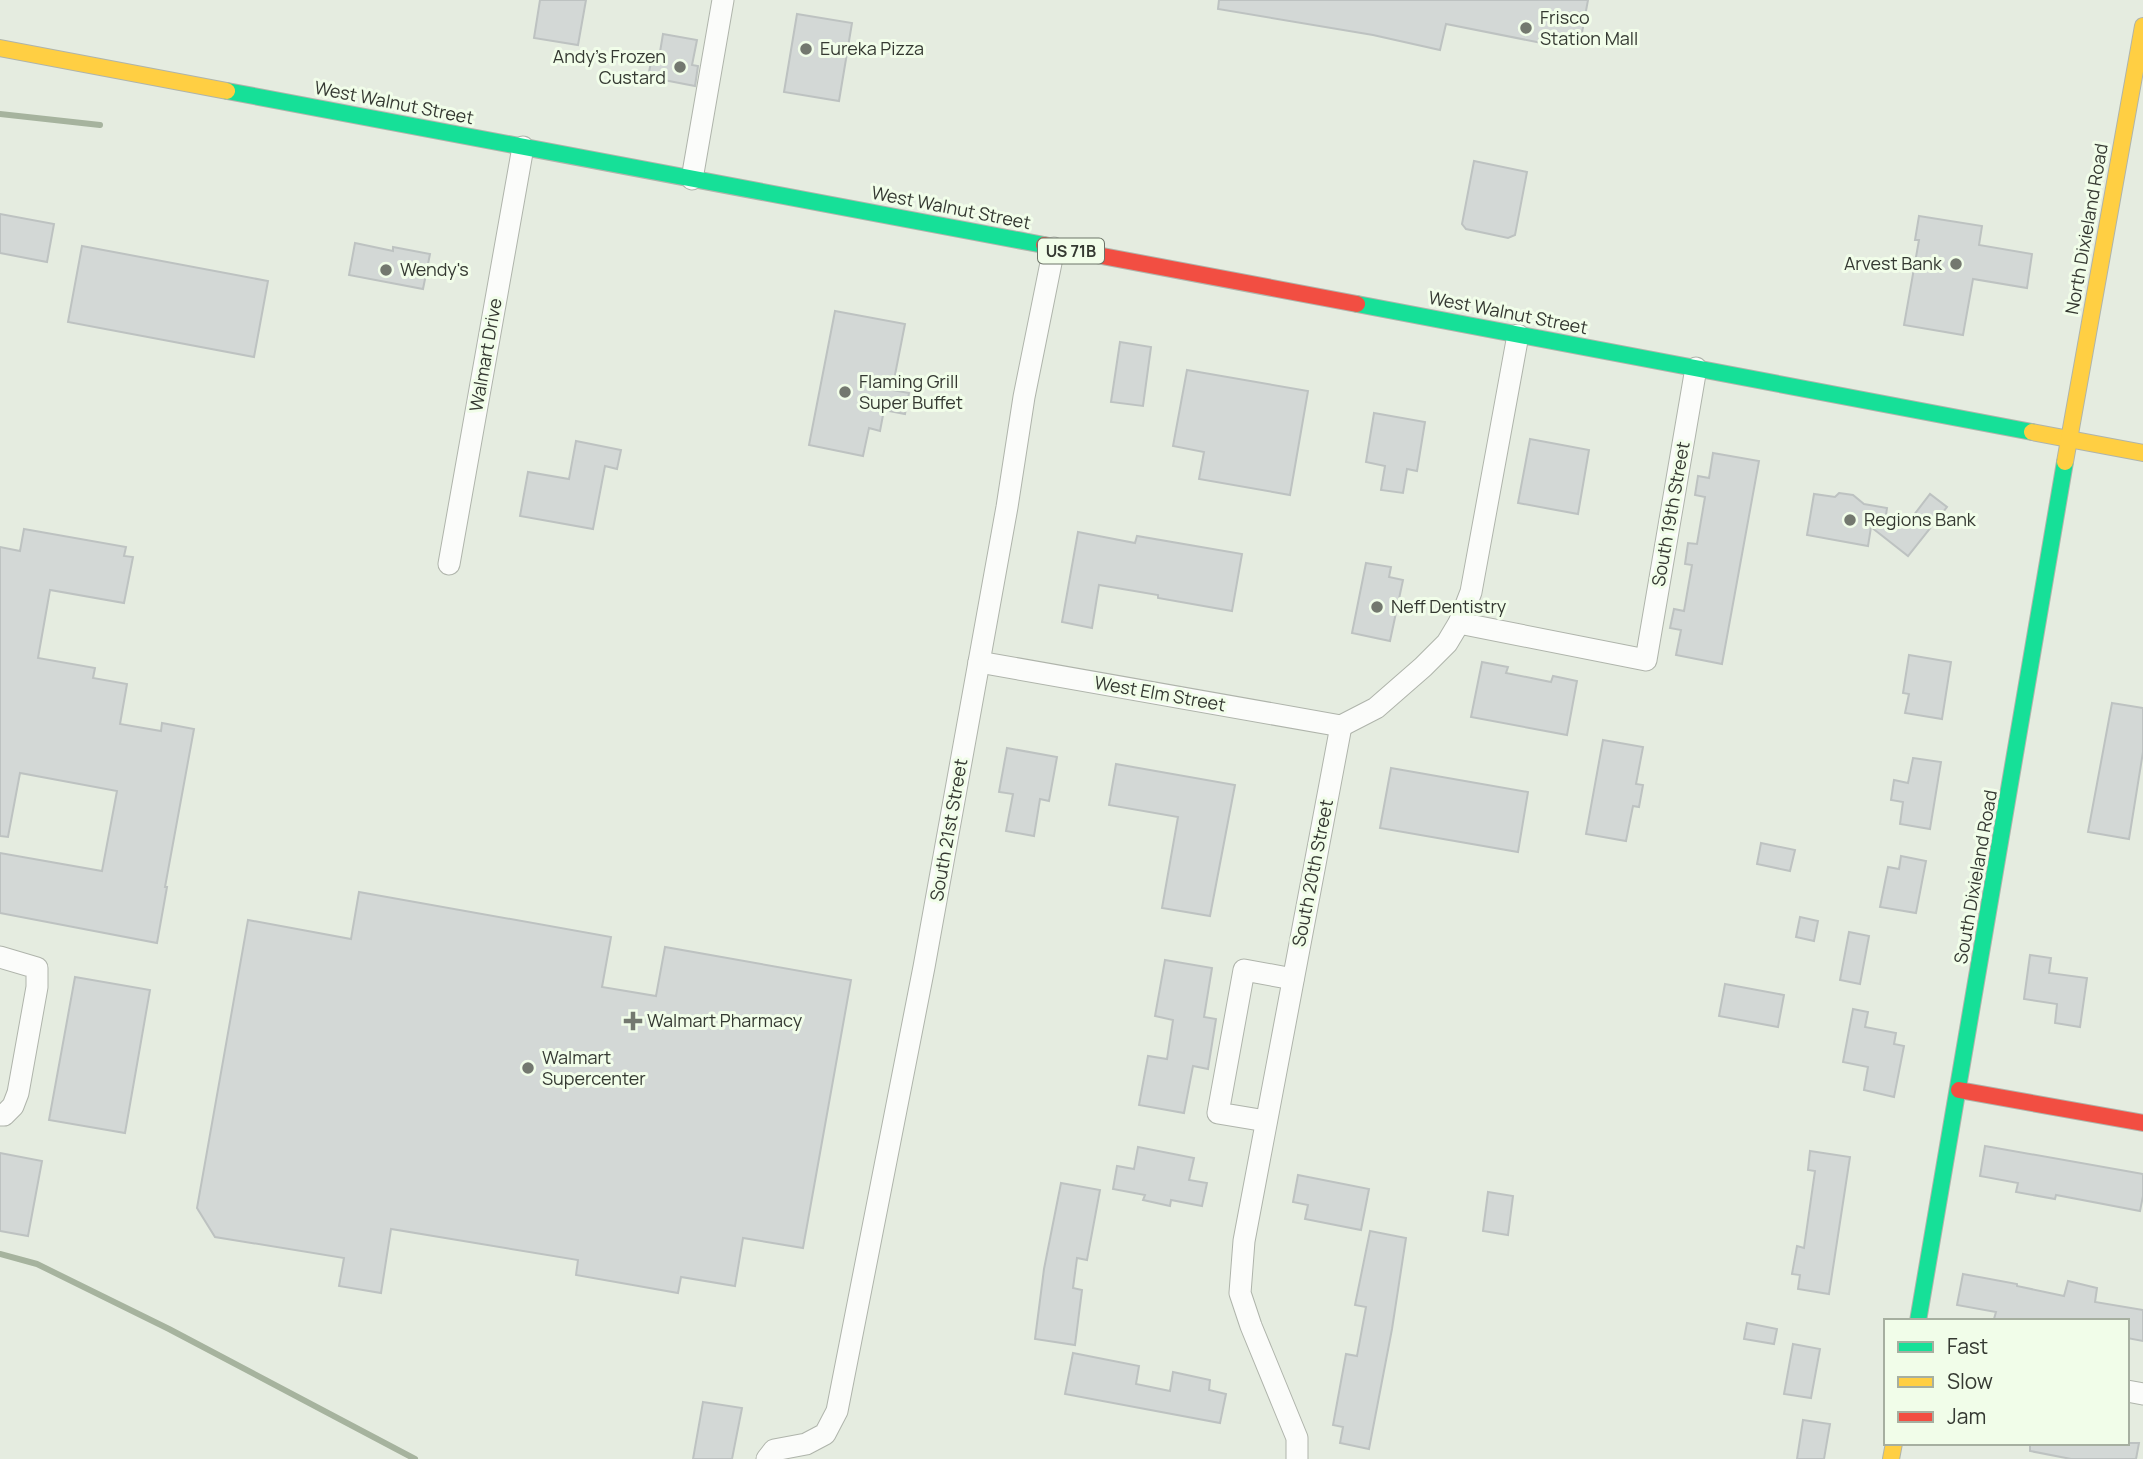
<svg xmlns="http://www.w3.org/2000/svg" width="2143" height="1459" viewBox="0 0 2143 1459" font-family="Manrope,sans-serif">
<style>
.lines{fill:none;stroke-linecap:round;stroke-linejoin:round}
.stream{stroke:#a6b39e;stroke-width:6}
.building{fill:#d3d8d6;stroke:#bdc2c1;stroke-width:2}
.street-casing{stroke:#afb4ab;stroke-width:23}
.fast-casing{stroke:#afb4ab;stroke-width:18}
.slow-casing{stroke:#afb4ab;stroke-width:18}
.jam-casing{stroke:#afb4ab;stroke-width:18}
.street{stroke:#fbfcfa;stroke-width:21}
.fast{stroke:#16e098;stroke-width:16}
.slow{stroke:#ffcf43;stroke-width:16}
.jam{stroke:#f24e42;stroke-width:16}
.poi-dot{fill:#73786f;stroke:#f1fde9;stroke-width:2.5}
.labels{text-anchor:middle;stroke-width:6;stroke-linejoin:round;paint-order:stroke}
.shield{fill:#f1fde9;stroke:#6d7469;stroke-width:2}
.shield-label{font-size:16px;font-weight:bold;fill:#353932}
.poi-label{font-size:18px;fill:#353932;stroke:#f1fde9;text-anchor:start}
.street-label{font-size:18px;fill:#353932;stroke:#f1fde9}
</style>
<rect width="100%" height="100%" fill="#e5ece0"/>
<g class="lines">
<g class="stream">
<polyline points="0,114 100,125"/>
<polyline points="0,1254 37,1264 169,1329 415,1459"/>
</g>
</g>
<g class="building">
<polygon points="540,0 586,0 578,45 534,38"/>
<polygon points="1219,0 1588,0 1581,38 1559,33 1557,46 1446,24 1440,50 1373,35 1218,9"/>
<polygon points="797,14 852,23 839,101 784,92"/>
<polygon points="663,34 697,40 692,65 698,66 695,86 648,77 652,57 659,58"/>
<polygon points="1474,161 1527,172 1515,235 1508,238 1466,229 1462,224"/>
<polygon points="0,214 54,224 47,262 0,253"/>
<polygon points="1919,216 1982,226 1979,245 2032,254 2027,288 1973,279 1963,335 1904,325 1919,240 1915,240"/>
<polygon points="355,243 393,251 393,247 430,254 423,289 349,275"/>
<polygon points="82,246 268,281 254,357 68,322"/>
<polygon points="835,311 905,324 892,390 909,393 905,414 884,410 880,431 869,428 863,456 809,445"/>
<polygon points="1120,342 1151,347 1143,406 1111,402"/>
<polygon points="1187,370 1308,391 1290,495 1199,479 1204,452 1173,446"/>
<polygon points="1374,413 1425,422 1417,471 1407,469 1403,493 1381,490 1385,466 1366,462"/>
<polygon points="1530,439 1589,450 1578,514 1518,503"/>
<polygon points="576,441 621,450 617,469 605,466 593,529 520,516 528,472 569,479"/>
<polygon points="1713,453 1759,461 1722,664 1676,655 1681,630 1670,628 1674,609 1684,611 1692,565 1685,564 1688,543 1697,544 1705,497 1695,495 1698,476 1709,478"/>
<polygon points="1839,493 1853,495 1864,504 1887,508 1886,515 1910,520 1930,494 1947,507 1908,556 1871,527 1868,546 1807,535 1814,494 1835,497"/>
<polygon points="24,529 126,547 124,556 133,557 124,603 50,590 38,658 95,668 93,678 127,684 120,724 161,731 162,723 194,729 165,887 167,887 157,943 0,913 0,853 102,871 117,791 20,773 8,837 0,836 0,547 20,551"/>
<polygon points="1078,532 1135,543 1137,536 1242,554 1232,611 1158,598 1158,595 1099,585 1092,628 1062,622"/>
<polygon points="1366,563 1391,567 1389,577 1403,580 1390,641 1352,633"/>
<polygon points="1909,655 1951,662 1942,719 1905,713 1909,694 1903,693"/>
<polygon points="1482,662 1508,667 1506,673 1551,682 1553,676 1577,681 1567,735 1471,717"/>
<polygon points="2112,703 2143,708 2143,752 2129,839 2088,832"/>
<polygon points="1603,740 1643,747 1636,784 1643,785 1639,807 1633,806 1626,841 1586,834"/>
<polygon points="1007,748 1057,757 1049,801 1040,799 1034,836 1006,831 1013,794 999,792"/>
<polygon points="1913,758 1941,762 1930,829 1900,824 1903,802 1891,800 1894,780 1908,783"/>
<polygon points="1116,764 1235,785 1210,916 1162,908 1178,817 1109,805"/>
<polygon points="1391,768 1528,792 1518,852 1380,828"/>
<polygon points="1761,843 1795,850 1790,871 1757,864"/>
<polygon points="1901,856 1926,861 1916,913 1880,907 1888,867 1899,869"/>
<polygon points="359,892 611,937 602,987 656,996 665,947 851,980 803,1248 743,1238 735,1286 681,1277 678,1293 576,1275 578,1260 391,1229 381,1293 339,1286 344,1258 215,1237 197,1208 248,920 351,939"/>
<polygon points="1800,917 1818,921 1814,941 1796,937"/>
<polygon points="1849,932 1869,936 1860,984 1840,980"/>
<polygon points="2030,955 2051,958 2049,973 2087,978 2080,1027 2055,1023 2057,1004 2024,999"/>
<polygon points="1165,960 1212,968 1204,1017 1216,1019 1208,1069 1193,1066 1184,1113 1139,1105 1148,1056 1167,1059 1173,1020 1155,1016"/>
<polygon points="75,977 150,990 125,1133 49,1120"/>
<polygon points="1725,984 1784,995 1778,1027 1719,1016"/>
<polygon points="1853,1009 1868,1012 1865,1027 1896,1033 1894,1044 1904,1046 1894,1097 1864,1090 1868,1067 1843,1062"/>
<polygon points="1985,1146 2143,1174 2143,1196 2140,1211 2056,1195 2055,1199 2016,1192 2018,1183 1980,1176"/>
<polygon points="1138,1147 1194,1158 1189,1180 1207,1183 1202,1206 1171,1200 1170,1206 1143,1200 1145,1195 1113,1189 1117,1166 1134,1169"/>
<polygon points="1810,1151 1850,1157 1829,1294 1798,1289 1800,1275 1792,1274 1797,1246 1804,1248 1815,1171 1808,1170"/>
<polygon points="0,1153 42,1161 28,1236 0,1231"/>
<polygon points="1298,1175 1369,1189 1361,1230 1305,1219 1308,1205 1293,1202"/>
<polygon points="1061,1183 1100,1190 1087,1260 1077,1258 1073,1288 1082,1290 1075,1345 1035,1339 1044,1269"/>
<polygon points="1488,1192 1513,1196 1508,1235 1483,1231"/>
<polygon points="1370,1231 1406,1238 1392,1329 1369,1449 1340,1443 1343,1427 1333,1425 1346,1354 1357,1356 1366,1307 1355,1305"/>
<polygon points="1963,1274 2017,1284 2017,1286 2064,1296 2068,1281 2097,1288 2095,1302 2143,1310 2143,1341 2127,1338 2127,1321 2005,1321 1994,1319 1996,1312 1957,1305"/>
<polygon points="1747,1323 1777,1329 1774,1344 1744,1339"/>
<polygon points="1793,1344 1820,1349 1811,1398 1784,1394"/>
<polygon points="1073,1353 1139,1366 1136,1384 1170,1391 1173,1372 1210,1380 1209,1390 1226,1394 1220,1423 1065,1394"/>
<polygon points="703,1402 742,1408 732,1459 693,1459"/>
<polygon points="1803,1420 1830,1424 1824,1459 1797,1459"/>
<polygon points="2030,1443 2139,1443 2136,1459 2071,1459 2030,1451"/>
</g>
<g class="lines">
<g class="street-casing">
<g id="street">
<polyline points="692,179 723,0"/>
<polyline points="449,564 523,147"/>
<polyline points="1459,623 1646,660 1696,368"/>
<polyline points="979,662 1341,726"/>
<polyline points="1341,726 1376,708 1423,667 1447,643 1459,623 1471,592 1518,335"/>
<polyline points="0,957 37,968 37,987 18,1093 13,1106 4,1115 0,1115"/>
<polyline points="1266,1121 1218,1113 1244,970 1293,979"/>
<polyline points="2127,1391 2143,1394"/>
<polyline points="767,1459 774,1450 806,1444 825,1434 837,1411 924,967 1007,507 1024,397 1054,248"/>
<polyline points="1297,1459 1297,1438 1251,1326 1240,1293 1244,1241 1341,726"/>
</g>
</g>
<g class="fast-casing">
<g id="fast">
<polyline points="227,91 1044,245"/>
<polyline points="1357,304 2032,432"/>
<polyline points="1918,1321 2065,462"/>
</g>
</g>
<g class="slow-casing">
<g id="slow">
<polyline points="0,48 227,91"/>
<polyline points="2032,432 2143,453"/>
<polyline points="2065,462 2143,26"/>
<polyline points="1891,1459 1894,1443"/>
</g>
</g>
<g class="jam-casing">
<g id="jam">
<polyline points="1044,245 1357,304"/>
<polyline points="1959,1090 2143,1123"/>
</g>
</g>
<use href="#street" class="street"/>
<use href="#fast" class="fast"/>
<use href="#slow" class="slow"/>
<use href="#jam" class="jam"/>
</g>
<g class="poi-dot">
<circle cx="1526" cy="28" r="7"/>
<circle cx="806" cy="49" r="7"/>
<circle cx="680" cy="67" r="7"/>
<circle cx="1956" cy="264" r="7"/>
<circle cx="386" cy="270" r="7"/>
<circle cx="845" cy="392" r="7"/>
<circle cx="1850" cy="520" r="7"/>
<circle cx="1377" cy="607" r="7"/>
<path d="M629.5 1010.5h7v7h7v7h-7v7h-7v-7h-7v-7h7z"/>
<circle cx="528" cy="1068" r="7"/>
</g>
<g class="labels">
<rect class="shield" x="1038" y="238.5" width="66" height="25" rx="5"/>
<g class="shield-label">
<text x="1071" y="257">US 71B</text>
</g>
<g class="poi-label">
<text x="1540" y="24">Frisco<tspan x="1540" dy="21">Station Mall</tspan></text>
<text x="820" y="55">Eureka Pizza</text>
<text x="666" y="63" text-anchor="end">Andy's Frozen<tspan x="666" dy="21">Custard</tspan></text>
<text x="1942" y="270" text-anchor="end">Arvest Bank</text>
<text x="400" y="276">Wendy's</text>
<text x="859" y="388">Flaming Grill<tspan x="859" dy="21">Super Buffet</tspan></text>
<text x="1864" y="526">Regions Bank</text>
<text x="1391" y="613">Neff Dentistry</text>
<text x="647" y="1027">Walmart Pharmacy</text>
<text x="542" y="1064">Walmart<tspan x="542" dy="21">Supercenter</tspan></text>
</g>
<g class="street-label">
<text transform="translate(394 103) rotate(11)" y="6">West Walnut Street</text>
<text transform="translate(951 208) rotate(11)" y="6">West Walnut Street</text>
<text transform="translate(2087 229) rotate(-80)" y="6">North Dixieland Road</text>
<text transform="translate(1508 313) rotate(11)" y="6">West Walnut Street</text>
<text transform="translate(486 355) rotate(-80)" y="6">Walmart Drive</text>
<text transform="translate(1671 514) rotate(-80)" y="6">South 19th Street</text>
<text transform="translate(1160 694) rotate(10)" y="6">West Elm Street</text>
<text transform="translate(949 830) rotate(-80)" y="6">South 21st Street</text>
<text transform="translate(1313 873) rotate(-79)" y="6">South 20th Street</text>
<text transform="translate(1976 877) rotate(-80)" y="6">South Dixieland Road</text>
</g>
</g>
<rect x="1884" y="1319" width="245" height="126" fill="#f1fde9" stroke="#a6afa0" stroke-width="2"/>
<rect x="1898" y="1342" width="35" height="10" fill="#16e098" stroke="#a6afa0" stroke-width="2"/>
<text x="1947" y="1354" font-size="21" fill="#353932">Fast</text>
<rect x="1898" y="1377" width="35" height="10" fill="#ffcf43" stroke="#a6afa0" stroke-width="2"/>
<text x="1947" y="1389" font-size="21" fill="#353932">Slow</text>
<rect x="1898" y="1412" width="35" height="10" fill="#f24e42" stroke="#a6afa0" stroke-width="2"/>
<text x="1947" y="1424" font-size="21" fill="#353932">Jam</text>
</svg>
